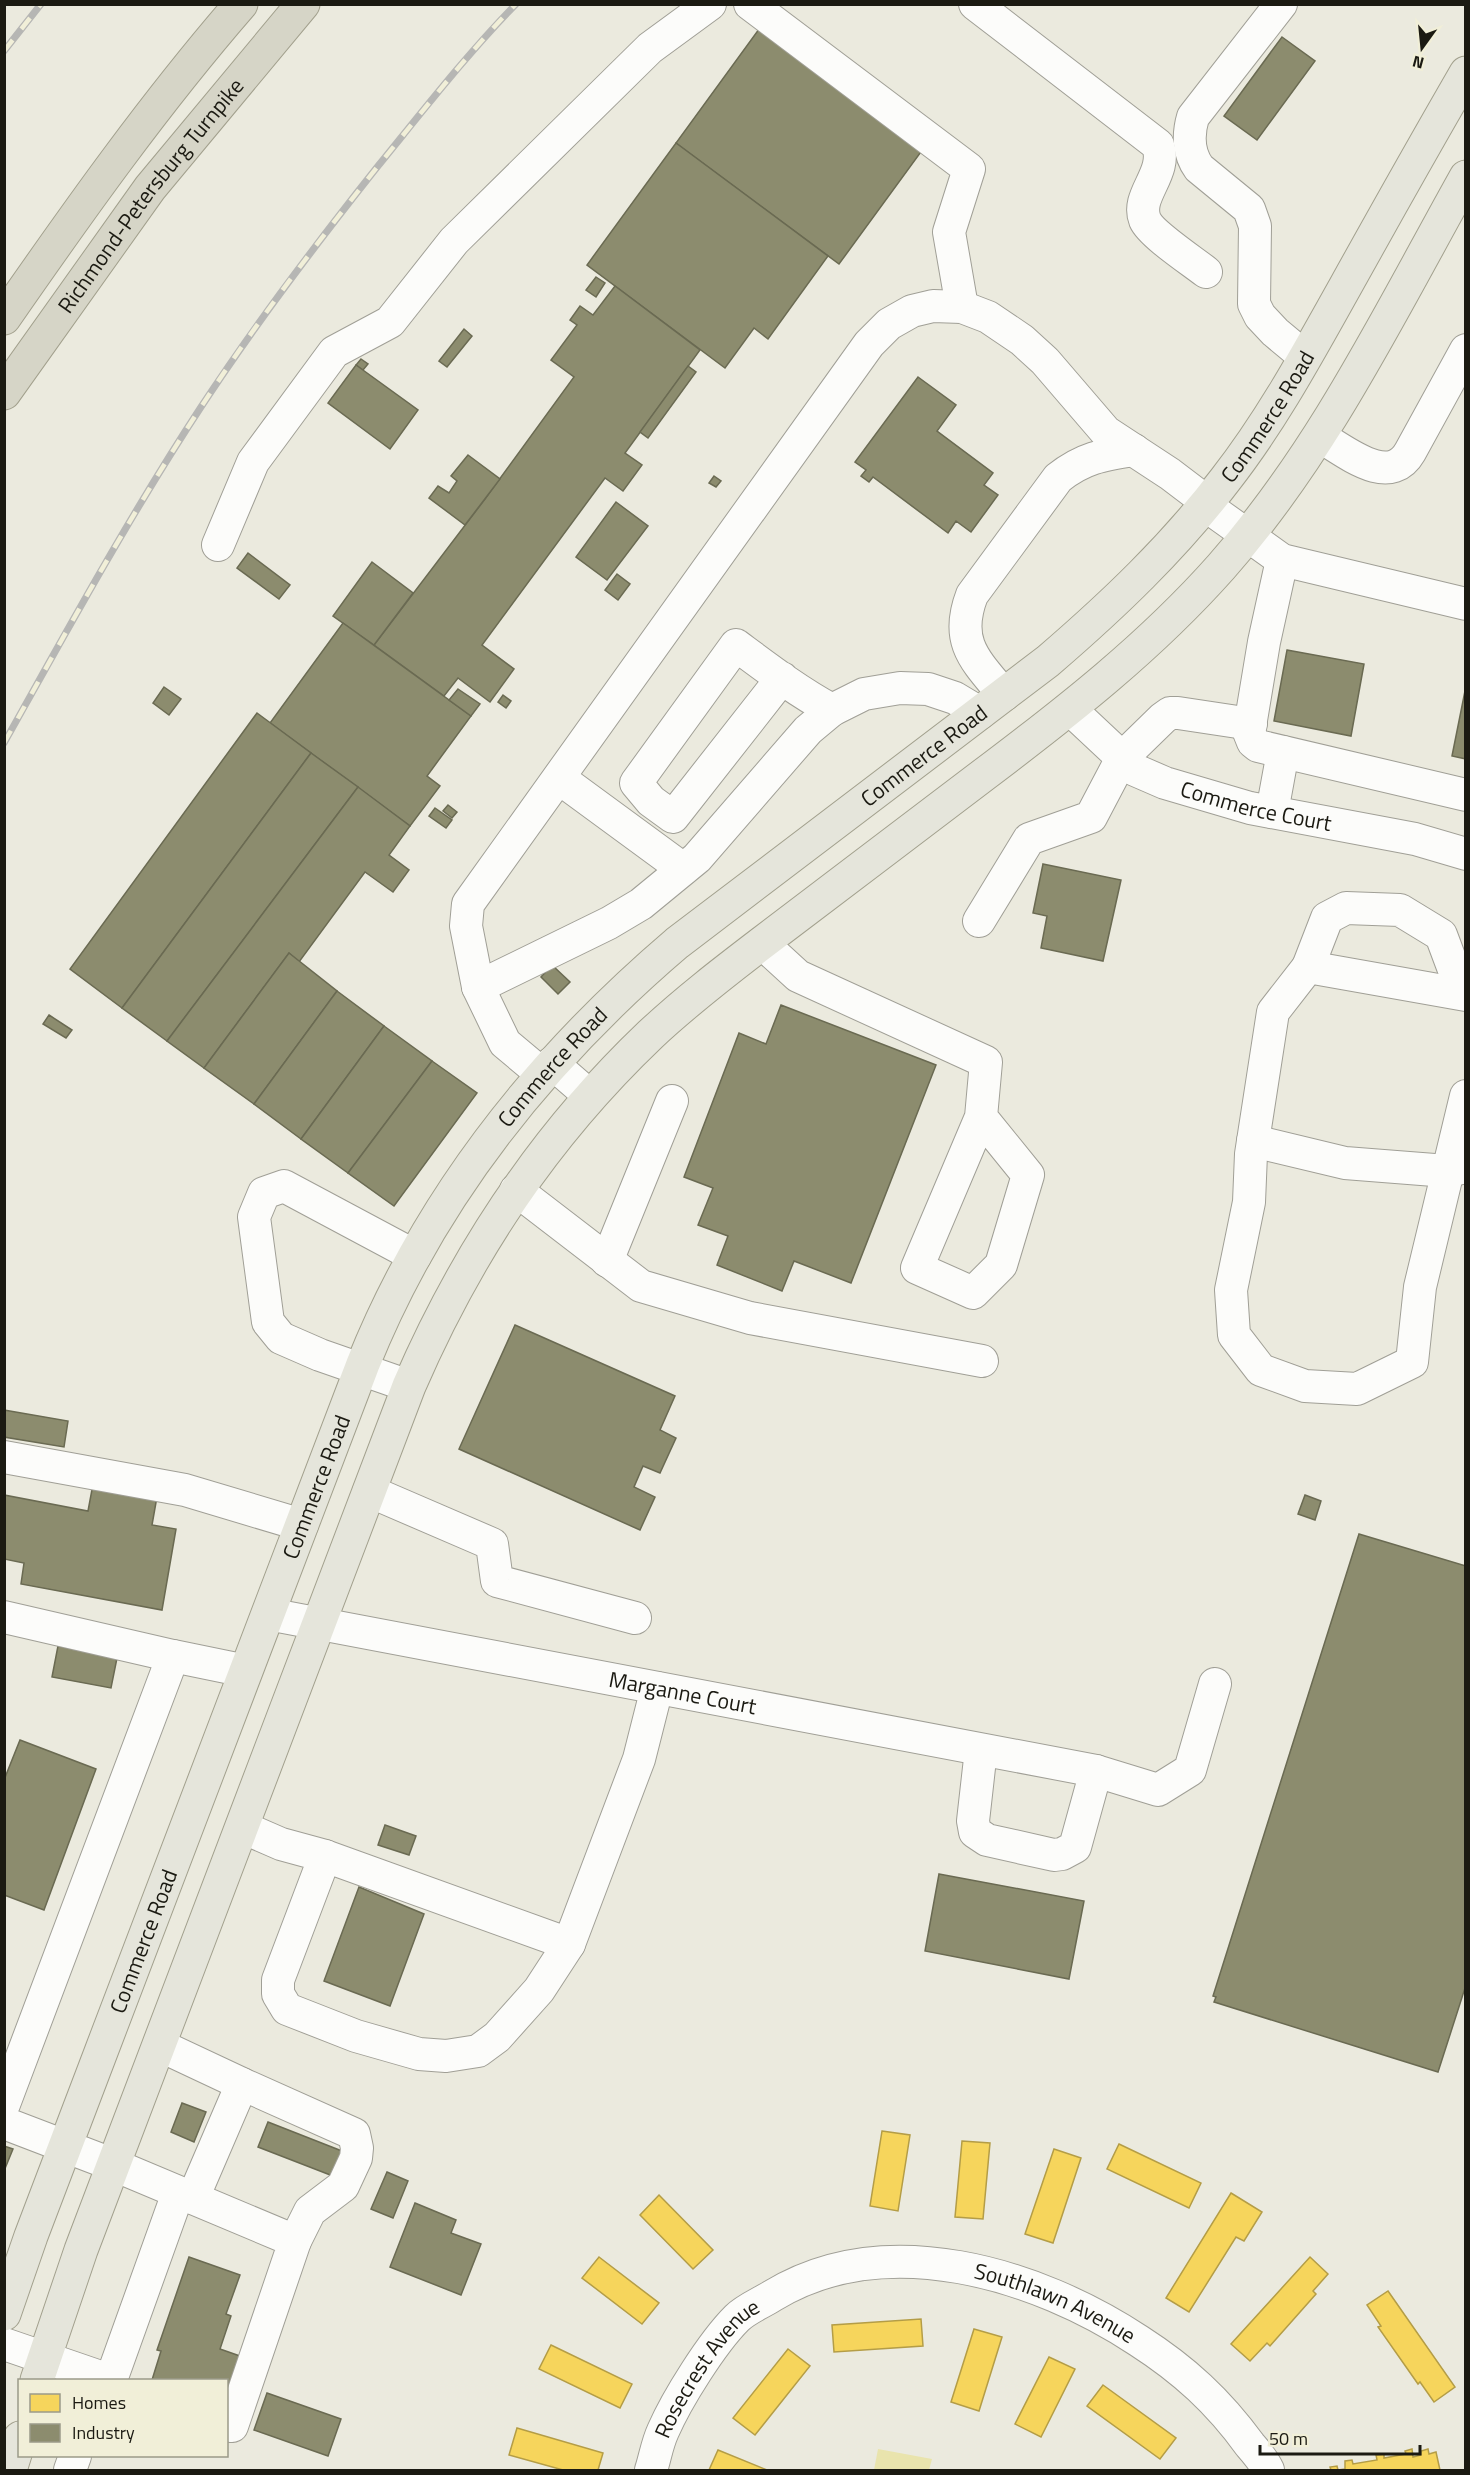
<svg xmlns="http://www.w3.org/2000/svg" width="1470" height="2475" viewBox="0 0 1470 2475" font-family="'Titillium Web',sans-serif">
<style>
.green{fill:#e9e4ad}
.homes{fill:#f6d55c;stroke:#b49d46;stroke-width:1.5}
.industry{fill:#8c8c6e;stroke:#6a6a52;stroke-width:1.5}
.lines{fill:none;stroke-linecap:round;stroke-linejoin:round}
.minor-casing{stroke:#a09f96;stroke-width:34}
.major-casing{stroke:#a2a08d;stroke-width:35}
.highway-casing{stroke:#a2a08d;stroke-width:35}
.minor{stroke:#fcfcfa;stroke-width:32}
.major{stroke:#e5e5db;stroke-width:33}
.highway{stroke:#d6d5c7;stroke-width:33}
.rail-casing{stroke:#b6b6b4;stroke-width:7}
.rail{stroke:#f1efd8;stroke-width:4.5;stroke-dasharray:14;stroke-linecap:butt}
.labels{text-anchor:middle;stroke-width:6;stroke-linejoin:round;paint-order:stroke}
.street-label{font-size:22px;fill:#1b1a12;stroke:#f1efd8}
</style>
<rect width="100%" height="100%" fill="#ebeade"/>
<polygon class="green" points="878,2449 932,2459 929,2470 874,2470"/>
<g class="homes">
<polygon points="882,2131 910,2135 898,2211 870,2206"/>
<polygon points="962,2141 990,2143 983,2219 955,2217"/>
<polygon points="1119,2144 1201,2183 1189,2208 1107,2169"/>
<polygon points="1054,2149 1081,2158 1053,2243 1025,2234"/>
<polygon points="1231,2193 1262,2212 1244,2241 1236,2237 1189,2312 1166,2298"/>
<polygon points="659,2195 713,2250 693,2269 640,2215"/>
<polygon points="599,2257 659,2303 642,2324 582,2278"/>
<polygon points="1310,2257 1328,2274 1313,2291 1316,2294 1270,2346 1267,2343 1250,2361 1231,2344"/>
<polygon points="1388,2291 1455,2387 1434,2402 1420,2382 1418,2384 1378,2327 1381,2326 1367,2305"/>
<polygon points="921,2319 923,2346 834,2352 832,2325"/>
<polygon points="974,2329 1002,2337 979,2411 951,2402"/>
<polygon points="551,2345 632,2384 620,2408 539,2369"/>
<polygon points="788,2349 810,2366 755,2435 733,2418"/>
<polygon points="1049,2357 1075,2369 1041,2437 1015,2424"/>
<polygon points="1103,2385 1176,2438 1160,2459 1087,2406"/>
<polygon points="517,2428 603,2453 598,2470 563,2470 509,2455"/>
<polygon points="1412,2449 1413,2457 1421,2455 1421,2451 1428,2449 1429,2454 1436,2452 1440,2470 1331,2470 1330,2467 1337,2466 1338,2470 1345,2469 1345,2461 1352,2460 1353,2464 1377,2460 1376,2455 1384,2454 1384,2458 1406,2454 1405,2451"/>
<polygon points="718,2450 767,2470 709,2470"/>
</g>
<g class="industry">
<polygon points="762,25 926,145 839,264 676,143"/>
<polygon points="1282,37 1315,61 1257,140 1224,116"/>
<polygon points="676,143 828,256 768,339 754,328 725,368 587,265"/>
<polygon points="596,277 605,283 596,297 586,290"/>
<polygon points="615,286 700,350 625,453 642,465 623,491 605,478 482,645 514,669 490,702 458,678 444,696 374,645 485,499 574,377 551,360 577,325 570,320 580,306 593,315"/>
<polygon points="464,329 472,336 447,367 439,361"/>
<polygon points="361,359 368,364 363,370 356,365"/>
<polygon points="356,365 418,410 390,449 328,403"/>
<polygon points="688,366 696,372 648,438 640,432"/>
<polygon points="918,377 956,405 937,431 993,473 984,485 998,495 971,532 956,521 948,533 873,477 869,482 861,476 866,470 855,462"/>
<polygon points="468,455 500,479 465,525 429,498 438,486 449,493 457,481 451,476"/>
<polygon points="714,476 721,481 716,487 709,483"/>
<polygon points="616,502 648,526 607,580 576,557"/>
<polygon points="248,553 290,585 279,599 237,568"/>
<polygon points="372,562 413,593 374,645 333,616"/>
<polygon points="617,574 630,584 618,600 605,590"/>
<polygon points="343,623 471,716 427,776 440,786 410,826 270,723"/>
<polygon points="1287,650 1364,664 1351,736 1274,721"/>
<polygon points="1466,686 1466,759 1452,756"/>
<polygon points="164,687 181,699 169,715 153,703"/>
<polygon points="458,689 480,704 471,716 449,700"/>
<polygon points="503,695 511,701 506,708 498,702"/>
<polygon points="257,713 311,753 122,1008 70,969"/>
<polygon points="311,753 358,787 167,1041 122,1008"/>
<polygon points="358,787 410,826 389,855 409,870 393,892 365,872 299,962 289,953 204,1068 167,1041"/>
<polygon points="448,805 457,812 452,818 443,811"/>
<polygon points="435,808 452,820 446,828 429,816"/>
<polygon points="1043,864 1121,880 1103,961 1041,948 1047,916 1033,913"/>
<polygon points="289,953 337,991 254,1104 204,1068"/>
<polygon points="552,965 570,982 558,994 541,977"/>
<polygon points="337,991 384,1026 301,1139 254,1104"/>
<polygon points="781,1005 936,1065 851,1283 794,1261 782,1291 717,1265 728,1236 698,1225 713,1188 684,1177 739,1033 766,1044"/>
<polygon points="49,1015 72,1030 66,1038 43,1024"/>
<polygon points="384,1026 432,1061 348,1173 301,1139"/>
<polygon points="432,1061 477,1093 394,1206 348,1173"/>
<polygon points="515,1325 675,1396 660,1430 676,1438 660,1473 643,1466 634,1487 655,1497 640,1530 459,1449"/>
<polygon points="4,1410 68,1421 64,1447 4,1437"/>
<polygon points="94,1479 158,1491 152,1525 176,1529 162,1610 21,1584 24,1563 4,1559 4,1495 88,1511"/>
<polygon points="1305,1495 1321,1501 1315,1520 1298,1514"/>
<polygon points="1359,1534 1466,1566 1466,1985 1438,2072 1214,2002 1216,1997 1213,1996"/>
<polygon points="58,1646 117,1658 111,1688 52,1677"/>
<polygon points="20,1740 96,1769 44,1910 4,1895 4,1780"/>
<polygon points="385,1825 416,1836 409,1855 378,1845"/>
<polygon points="939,1874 1084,1901 1069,1979 925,1951"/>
<polygon points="359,1887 424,1914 390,2006 324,1981"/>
<polygon points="182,2103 206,2112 194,2142 171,2132"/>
<polygon points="268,2122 347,2153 338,2178 258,2147"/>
<polygon points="4,2146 13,2149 4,2171"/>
<polygon points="387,2172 408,2181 393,2218 371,2209"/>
<polygon points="415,2203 456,2220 451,2233 481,2244 461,2295 390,2267"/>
<polygon points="189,2257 240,2275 226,2314 231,2316 220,2349 240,2356 226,2405 226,2380 152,2380 161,2351 157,2350"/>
<polygon points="267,2393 341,2419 328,2456 254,2430"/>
</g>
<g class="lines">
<g class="minor-casing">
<g id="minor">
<polyline points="750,4 969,169 949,232 962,307"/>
<path d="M975,4L1158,145C1168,174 1135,195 1145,220C1151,234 1192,261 1206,272"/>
<path d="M1281,4L1193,117C1188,134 1188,153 1199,168L1249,209L1255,226L1254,304L1260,316L1275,332L1305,357"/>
<path d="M1319,436C1344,450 1389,489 1410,452L1466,350"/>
<polyline points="218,545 253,462 334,352 390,322 454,241 650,48 710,4"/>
<polyline points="1282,560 1264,642 1249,732 1253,742 1258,746 1466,795"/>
<path d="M782,678L673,817L651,801L636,783L736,645C767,668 797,691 832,710"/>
<path d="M1004,695C975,660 954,642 972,595L1058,478C1083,458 1102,455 1134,450"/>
<path id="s1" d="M1070,709L1135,770L1165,783L1250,808L1415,839L1466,854"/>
<polyline points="559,778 683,869"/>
<polyline points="1272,812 1283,752"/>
<polyline points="979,921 1029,839 1091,817 1122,758 1163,718 1170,713 1178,713 1251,724"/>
<polyline points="762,943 798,976 986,1062 981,1117 917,1268 973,1293 1001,1265 1028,1175 981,1117"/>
<polyline points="1308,967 1327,918 1346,908 1400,910 1441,935 1463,994"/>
<polyline points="478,987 609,923 641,904 697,858 808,730 832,710 864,694 900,688 928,689 955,698 980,713"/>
<polyline points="1466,995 1308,967 1273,1012 1251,1154 1249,1202 1231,1290 1234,1335 1261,1370 1305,1386 1357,1389 1412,1362 1420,1287 1466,1096"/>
<polyline points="552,1063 590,1096"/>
<polyline points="542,1074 505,1043 478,987 466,926 468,904 869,344 889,324 912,311 933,306 962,307 988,317 1022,340 1045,361 1106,432 1170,474 1195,493 1205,505 1282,560 1466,604"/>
<polyline points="1253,1141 1345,1163 1447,1171 1466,1167"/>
<polyline points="516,1190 641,1286 750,1318 982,1361"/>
<polyline points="607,1261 672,1101"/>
<polyline points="409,1386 320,1355 281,1338 268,1322 254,1217 264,1193 284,1186 415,1256"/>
<polyline points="4,1457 185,1490 302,1525"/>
<polyline points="369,1491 492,1544 497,1581 635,1618"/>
<path id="s2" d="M268,1614L1096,1771L1158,1790L1190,1770L1215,1684"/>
<polyline points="4,1617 173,1656"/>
<polyline points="981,1750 973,1821 975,1832 987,1840 1054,1855 1062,1854 1075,1847 1096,1771"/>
<polyline points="242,1827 281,1844 325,1856 278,1980 278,1994 287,2009 356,2036 419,2054 446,2056 478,2051 497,2037 539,1990 569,1944 639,1759 657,1688"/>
<polyline points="325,1856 569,1944"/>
<polyline points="159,2045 242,2084 193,2198"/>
<polyline points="242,2084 354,2134 357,2148 356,2158 343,2186 310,2211 295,2241"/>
<polyline points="4,2104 173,1656 246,1671"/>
<polyline points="4,2123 114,2165 295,2241 232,2426 226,2424"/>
<polyline points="4,2344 109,2380"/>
<polyline points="111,2380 178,2193"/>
<polyline points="70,2470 75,2456"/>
<path id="s3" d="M651,2470C655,2458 657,2444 663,2431C677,2399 712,2343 737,2318C746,2309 761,2303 772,2296C885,2227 1036,2273 1139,2341C1184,2370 1218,2401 1250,2445C1257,2453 1264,2461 1268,2470"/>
</g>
</g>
<g class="major-casing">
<g id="major">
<path id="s4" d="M4,2314L31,2236L101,2052L363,1364C430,1197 541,1059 677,943L1048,661C1113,605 1173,548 1225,480C1272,420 1308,353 1345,287C1385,215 1425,144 1466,73"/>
<path d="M37,2380L81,2250L409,1386C467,1252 544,1136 650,1035C685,1002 724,972 762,943C835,887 909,832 982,776C1067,712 1150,647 1221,567C1323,452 1391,311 1466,177"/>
<polyline points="10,2470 20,2438"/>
</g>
</g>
<g class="highway-casing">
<g id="highway">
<path d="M4,318C79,210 155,103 241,4"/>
<path id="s5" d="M4,393L150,188L303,4"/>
</g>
</g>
<use href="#minor" class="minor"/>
<use href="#major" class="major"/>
<use href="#highway" class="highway"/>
<g class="rail-casing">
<g id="rail">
<polyline points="4,51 41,4"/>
<path d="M4,743C68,629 130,515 201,407C256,323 316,244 378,166C422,112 467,54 516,4"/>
</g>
</g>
<use href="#rail" class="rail"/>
</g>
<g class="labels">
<g class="street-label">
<text dy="8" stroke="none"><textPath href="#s5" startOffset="246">Richmond-Petersburg Turnpike</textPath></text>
<text dy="8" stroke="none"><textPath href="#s4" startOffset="2342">Commerce Road</textPath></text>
<text dy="8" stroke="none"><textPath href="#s4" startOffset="1856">Commerce Road</textPath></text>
<text dy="8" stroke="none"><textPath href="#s1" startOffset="216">Commerce Court</textPath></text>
<text dy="8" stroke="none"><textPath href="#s4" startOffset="1370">Commerce Road</textPath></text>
<text dy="8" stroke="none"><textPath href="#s4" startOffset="884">Commerce Road</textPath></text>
<text dy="8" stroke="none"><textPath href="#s2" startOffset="422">Marganne Court</textPath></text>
<text dy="8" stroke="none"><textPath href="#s4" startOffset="398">Commerce Road</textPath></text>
<text dy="8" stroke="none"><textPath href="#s3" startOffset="514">Southlawn Avenue</textPath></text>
<text dy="8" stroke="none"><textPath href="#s3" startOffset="118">Rosecrest Avenue</textPath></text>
</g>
</g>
<rect width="1470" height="2475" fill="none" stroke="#1b1a12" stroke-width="12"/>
<rect x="18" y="2379" width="210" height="78" fill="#f1efd8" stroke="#9b9a89" stroke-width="1.5"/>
<rect x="30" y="2394" width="30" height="18" fill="#f6d55c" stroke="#9b9a89" stroke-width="1.5"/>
<text x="72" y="2409" font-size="18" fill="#1b1a12">Homes</text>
<rect x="30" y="2424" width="30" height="18" fill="#8c8c6e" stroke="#9b9a89" stroke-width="1.5"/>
<text x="72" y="2439" font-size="18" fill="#1b1a12">Industry</text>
<g transform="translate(1422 48) rotate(195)" stroke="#f1efd8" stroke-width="4.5" paint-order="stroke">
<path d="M0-4.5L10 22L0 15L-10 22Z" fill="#1b1a12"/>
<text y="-9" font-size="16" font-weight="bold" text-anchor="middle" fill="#1b1a12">N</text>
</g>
<path d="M1260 2445v9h160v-9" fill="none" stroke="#1b1a12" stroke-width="3"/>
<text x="1269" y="2445" font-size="18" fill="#1b1a12" stroke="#f1efd8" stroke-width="4.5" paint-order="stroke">50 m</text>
</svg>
